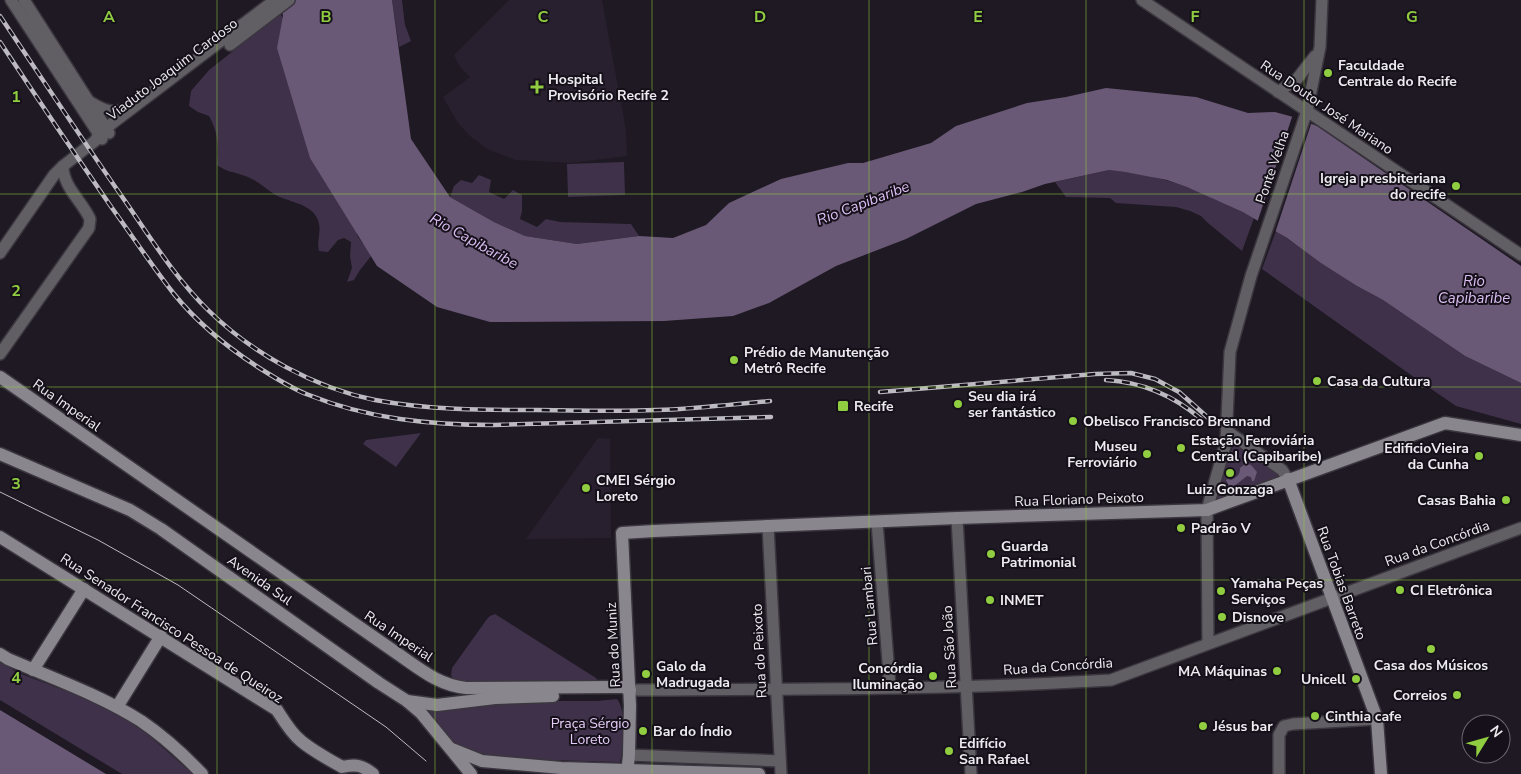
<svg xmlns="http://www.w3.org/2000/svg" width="1521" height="774" viewBox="0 0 1521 774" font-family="'Nunito Sans',sans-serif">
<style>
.built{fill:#28202e}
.green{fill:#3f314a}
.water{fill:#6a5976}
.pier{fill:#1e1922}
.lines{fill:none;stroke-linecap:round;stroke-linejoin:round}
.tertiary-casing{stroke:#3b363f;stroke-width:14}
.secondary-casing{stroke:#3b363f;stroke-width:15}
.tertiary{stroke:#625f64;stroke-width:11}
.secondary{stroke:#8a868e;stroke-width:12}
.tram{stroke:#bdbac1;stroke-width:1}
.rail-casing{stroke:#bdbac1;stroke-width:4.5}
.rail{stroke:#151019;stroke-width:2.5;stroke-dasharray:8;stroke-linecap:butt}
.grid{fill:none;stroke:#90cd40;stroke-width:1;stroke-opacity:0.55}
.poi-dot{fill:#90cd40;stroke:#151019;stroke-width:2}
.labels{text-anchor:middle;stroke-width:4;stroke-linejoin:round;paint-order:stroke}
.poi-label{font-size:14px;font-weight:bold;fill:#edeaf0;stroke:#151019;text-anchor:start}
.street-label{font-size:14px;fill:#edeaf0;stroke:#151019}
.park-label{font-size:14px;fill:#e5cdf8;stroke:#151019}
.water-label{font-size:15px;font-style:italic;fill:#dcbef3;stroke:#151019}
.grid-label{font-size:16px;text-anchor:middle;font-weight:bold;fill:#90cd40;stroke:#151019;stroke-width:4;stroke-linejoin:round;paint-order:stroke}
</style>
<rect width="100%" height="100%" fill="#1e1922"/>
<g class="built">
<polygon points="509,0 602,0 626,130 627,156 571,163 516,160 487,149 470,136 458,123 443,97 470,77 460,67 454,55"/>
<polygon points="598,438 610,439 611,538 526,539"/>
</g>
<g class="green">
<polygon points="392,0 402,0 405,25 411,41 399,47"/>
<path d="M280,14L284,19L358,237L372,255L360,270L354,280L347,282L352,268L350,256L351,242L344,238L338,240L328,252L319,251C316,239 323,230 317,218C310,203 287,202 274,194C264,188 257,180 245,176C235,172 226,172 217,165C219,148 218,131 209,116L198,112L189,106L191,91L209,70Z"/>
<polygon points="624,162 625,195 568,197 567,164"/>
<path d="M1109,170C1160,175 1211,191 1254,218L1242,251L1208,223L1201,216L1190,211L1176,207L1116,203L1110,198L1066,197L1055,182Z"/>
<polygon points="479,175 491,180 489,192 504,199 513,190 522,195 522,211 520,219 537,227 546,219 560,222 631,224 639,236 577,244 525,236 494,222 450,197 454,186 461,180 472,183"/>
<polygon points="1276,231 1357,286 1383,300 1465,356 1521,383 1521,424 1456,406 1418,380 1262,269"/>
<polygon points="421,433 396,467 363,444 366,440"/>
<polygon points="1235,445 1277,473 1278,477 1218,500 1217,494 1232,448"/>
<polygon points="495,614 596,678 598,681 466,684 453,679 451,675 452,668 487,619 490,616"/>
<polygon points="0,661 16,672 87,699 138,726 193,774 122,774 0,700"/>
<path d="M617,699C627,711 624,748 620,762L513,759L479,753L454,743L427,710L508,701H597Z"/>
</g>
<g class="water">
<polygon points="280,0 392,0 411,139 450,197 494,222 525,236 577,244 639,236 673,238 706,225 729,203 781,179 848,163 863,163 931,143 956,126 1027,103 1066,97 1106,88 1196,97 1248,113 1275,112 1297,118 1317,126 1521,266 1521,383 1465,356 1383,300 1357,286 1321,263 1287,238 1243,212 1187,187 1167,180 1125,172 1109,170 1045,184 1022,192 976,204 906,239 836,266 769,303 733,316 664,321 490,322 437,307 377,266 310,158 277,48 283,16"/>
<path d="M1246,463L1251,465L1257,472L1254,481H1252L1251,477L1247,476L1233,487L1230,488L1226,480L1228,479L1231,480C1237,477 1240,475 1240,468Z"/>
<polygon points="0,710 106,774 0,774"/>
</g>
<polygon class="pier" points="1293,114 1312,121 1275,233 1257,223"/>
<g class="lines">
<g class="tertiary-casing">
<g id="tertiary">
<polyline points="11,0 102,139"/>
<polyline points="24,0 109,133"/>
<polyline points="1142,0 1521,255"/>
<polyline points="230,45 289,0"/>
<polyline points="1278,92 1297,79 1315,56"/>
<path d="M90,102C104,111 114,114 129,108"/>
<polyline points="0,253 54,175 63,166 95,141 99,134 106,128 275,0"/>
<path d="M0,354L89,228L90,219C82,201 63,187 63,166"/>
<polyline points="1227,431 1282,470 1288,479"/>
<polyline points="957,518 971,774"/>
<polyline points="877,522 890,687"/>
<polyline points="768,526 781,774"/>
<polyline points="1208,643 1207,510 1226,442 1230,352 1251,276 1307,111 1320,47 1322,0"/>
<path d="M630,690C790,689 951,690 1111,680L1521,528"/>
<polyline points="629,755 780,761"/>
<polyline points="1279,774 1279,735 1284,726 1293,724 1377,719"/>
</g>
</g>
<g class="secondary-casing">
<g id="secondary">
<path d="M0,377L398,654C420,669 438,685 466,688L613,687H623L630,690"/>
<polyline points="0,454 130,510 161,529 379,683 407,701 421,713 471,774"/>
<polyline points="1288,479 1377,719 1381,774"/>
<path d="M0,537L277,710C284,721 291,733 301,741C313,751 328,759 342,767C356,764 362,765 373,774"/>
<path d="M0,654L8,659C52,678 100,695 141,721C163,736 184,755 202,774"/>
<polyline points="33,670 84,589"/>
<polyline points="407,701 437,705 495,698 553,696"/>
<polyline points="117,707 161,636"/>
<polyline points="452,749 482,761 561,768 759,774"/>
<polyline points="627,774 629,755 630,706 622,533 654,531 957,518 1207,510 1445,423 1521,435"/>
</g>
</g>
<use href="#tertiary" class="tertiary"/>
<use href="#secondary" class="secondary"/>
<polyline class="tram" points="0,492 98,540 178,585 386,727 426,761"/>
<g class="rail-casing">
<g id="rail">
<path d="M0,16C41,77 81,138 123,198C150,237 175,278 209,311C253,354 315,388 375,400C428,410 483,410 537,410C584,411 632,412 680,409C710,407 740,404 770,401"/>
<path d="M0,42C37,98 74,153 112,208C133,237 152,266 174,294C200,326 233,352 269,374C282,382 295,390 309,395C368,419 431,425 494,425L771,417"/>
<path d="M1106,380C1143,382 1174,396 1201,419"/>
<polyline points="880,392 1095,374 1131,373 1155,379 1179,392 1214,423"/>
</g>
</g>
<use href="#rail" class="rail"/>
</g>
<path class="grid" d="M217,0V774M435,0V774M652,0V774M869,0V774M1086,0V774M1304,0V774M0,194H1521M0,387H1521M0,580H1521"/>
<g class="poi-dot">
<circle cx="1328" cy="73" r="5"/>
<path d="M534.5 79.5h5v5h5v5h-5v5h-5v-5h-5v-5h5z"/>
<circle cx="1456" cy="186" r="5"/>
<circle cx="734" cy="360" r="5"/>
<circle cx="1317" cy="381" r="5"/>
<circle cx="958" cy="404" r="5"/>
<rect x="837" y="400" width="12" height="12" rx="2.5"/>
<circle cx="1073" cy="421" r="5"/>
<circle cx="1181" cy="448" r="5"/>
<circle cx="1147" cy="454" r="5"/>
<circle cx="1479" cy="456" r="5"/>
<circle cx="1230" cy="473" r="5"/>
<circle cx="586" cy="488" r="5"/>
<circle cx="1506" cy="500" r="5"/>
<circle cx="1181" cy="528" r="5"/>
<circle cx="991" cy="554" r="5"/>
<circle cx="1400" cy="590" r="5"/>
<circle cx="1221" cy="591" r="5"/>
<circle cx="990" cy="600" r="5"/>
<circle cx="1222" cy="617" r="5"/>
<circle cx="1431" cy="649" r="5"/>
<circle cx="1277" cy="671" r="5"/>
<circle cx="646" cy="674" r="5"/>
<circle cx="933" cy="676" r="5"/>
<circle cx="1356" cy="679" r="5"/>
<circle cx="1457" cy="695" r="5"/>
<circle cx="1315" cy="716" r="5"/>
<circle cx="1203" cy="726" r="5"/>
<circle cx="643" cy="731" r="5"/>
<circle cx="949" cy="751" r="5"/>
</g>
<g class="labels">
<g class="poi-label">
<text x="1338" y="70">Faculdade<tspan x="1338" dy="16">Centrale do Recife</tspan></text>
<text x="548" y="84">Hospital<tspan x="548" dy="16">Provisório Recife 2</tspan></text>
<text x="1446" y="183" text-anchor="end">Igreja presbiteriana<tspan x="1446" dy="16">do recife</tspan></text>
<text x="744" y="357">Prédio de Manutenção<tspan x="744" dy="16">Metrô Recife</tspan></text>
<text x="1327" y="386">Casa da Cultura</text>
<text x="968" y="401">Seu dia irá<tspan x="968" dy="16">ser fantástico</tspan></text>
<text x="854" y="411">Recife</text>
<text x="1083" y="426">Obelisco Francisco Brennand</text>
<text x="1191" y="445">Estação Ferroviária<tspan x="1191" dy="16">Central (Capibaribe)</tspan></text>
<text x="1137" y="451" text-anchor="end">Museu<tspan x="1137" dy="16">Ferroviário</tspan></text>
<text x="1469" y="453" text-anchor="end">EdificioVieira<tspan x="1469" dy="16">da Cunha</tspan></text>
<text x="596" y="485">CMEI Sérgio<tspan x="596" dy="16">Loreto</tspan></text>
<text x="1230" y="494" text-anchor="middle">Luiz Gonzaga</text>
<text x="1496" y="505" text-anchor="end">Casas Bahia</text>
<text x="1191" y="533">Padrão V</text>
<text x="1001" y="551">Guarda<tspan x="1001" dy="16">Patrimonial</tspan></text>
<text x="1231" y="588">Yamaha Peças<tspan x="1231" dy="16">Serviços</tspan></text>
<text x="1410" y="595">CI Eletrônica</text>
<text x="1000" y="605">INMET</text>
<text x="1232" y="622">Disnove</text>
<text x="1431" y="670" text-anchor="middle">Casa dos Músicos</text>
<text x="656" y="671">Galo da<tspan x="656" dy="16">Madrugada</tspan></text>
<text x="923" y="673" text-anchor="end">Concórdia<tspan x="923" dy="16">Iluminação</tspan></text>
<text x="1267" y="676" text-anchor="end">MA Máquinas</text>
<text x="1346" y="684" text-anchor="end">Unicell</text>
<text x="1447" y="700" text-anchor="end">Correios</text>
<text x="1325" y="721">Cinthia cafe</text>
<text x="1213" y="731">Jésus bar</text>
<text x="653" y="736">Bar do Índio</text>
<text x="959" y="748">Edifício<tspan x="959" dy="16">San Rafael</tspan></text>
</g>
<g class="street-label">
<text transform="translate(172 69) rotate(-37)" y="5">Viaduto Joaquim Cardoso</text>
<text transform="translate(1327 107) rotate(34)" y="5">Rua Doutor José Mariano</text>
<text transform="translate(1272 167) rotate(-71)" y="5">Ponte Velha</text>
<text transform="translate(67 405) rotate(35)" y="5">Rua Imperial</text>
<text transform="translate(1079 499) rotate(-2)" y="5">Rua Floriano Peixoto</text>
<text transform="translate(1437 543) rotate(-20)" y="5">Rua da Concórdia</text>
<text transform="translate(260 580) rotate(35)" y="5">Avenida Sul</text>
<text transform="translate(1342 583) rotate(70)" y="5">Rua Tobias Barreto</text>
<text transform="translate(869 606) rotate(-95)" y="5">Rua Lambari</text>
<text transform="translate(172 628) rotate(33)" y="5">Rua Senador Francisco Pessoa de Queiroz</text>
<text transform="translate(399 636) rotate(34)" y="5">Rua Imperial</text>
<text transform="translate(613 645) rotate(-93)" y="5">Rua do Muniz</text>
<text transform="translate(949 647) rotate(-93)" y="5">Rua São João</text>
<text transform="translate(759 651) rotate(-93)" y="5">Rua do Peixoto</text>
<text transform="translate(1058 666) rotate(-4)" y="5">Rua da Concórdia</text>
</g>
<g class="park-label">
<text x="590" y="728">Praça Sérgio<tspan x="590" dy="16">Loreto</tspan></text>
</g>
<g class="water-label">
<text transform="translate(863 203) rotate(-21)" y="5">Rio Capibaribe</text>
<text transform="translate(474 241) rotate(29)" y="5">Rio Capibaribe</text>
<text x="1474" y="286">Rio<tspan x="1474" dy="17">Capibaribe</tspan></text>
</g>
</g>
<g class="grid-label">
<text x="109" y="22">A</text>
<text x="326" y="22">B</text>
<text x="543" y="22">C</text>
<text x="760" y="22">D</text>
<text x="978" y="22">E</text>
<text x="1195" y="22">F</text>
<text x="1412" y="22">G</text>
<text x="16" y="102">1</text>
<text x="16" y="296">2</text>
<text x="16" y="489">3</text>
<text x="16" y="683">4</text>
</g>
<g transform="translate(1486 739) rotate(53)"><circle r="24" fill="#151019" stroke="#6b676f"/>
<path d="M0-4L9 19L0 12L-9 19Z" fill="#90cd40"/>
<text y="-8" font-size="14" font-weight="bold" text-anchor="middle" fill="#edeaf0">N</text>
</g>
</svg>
